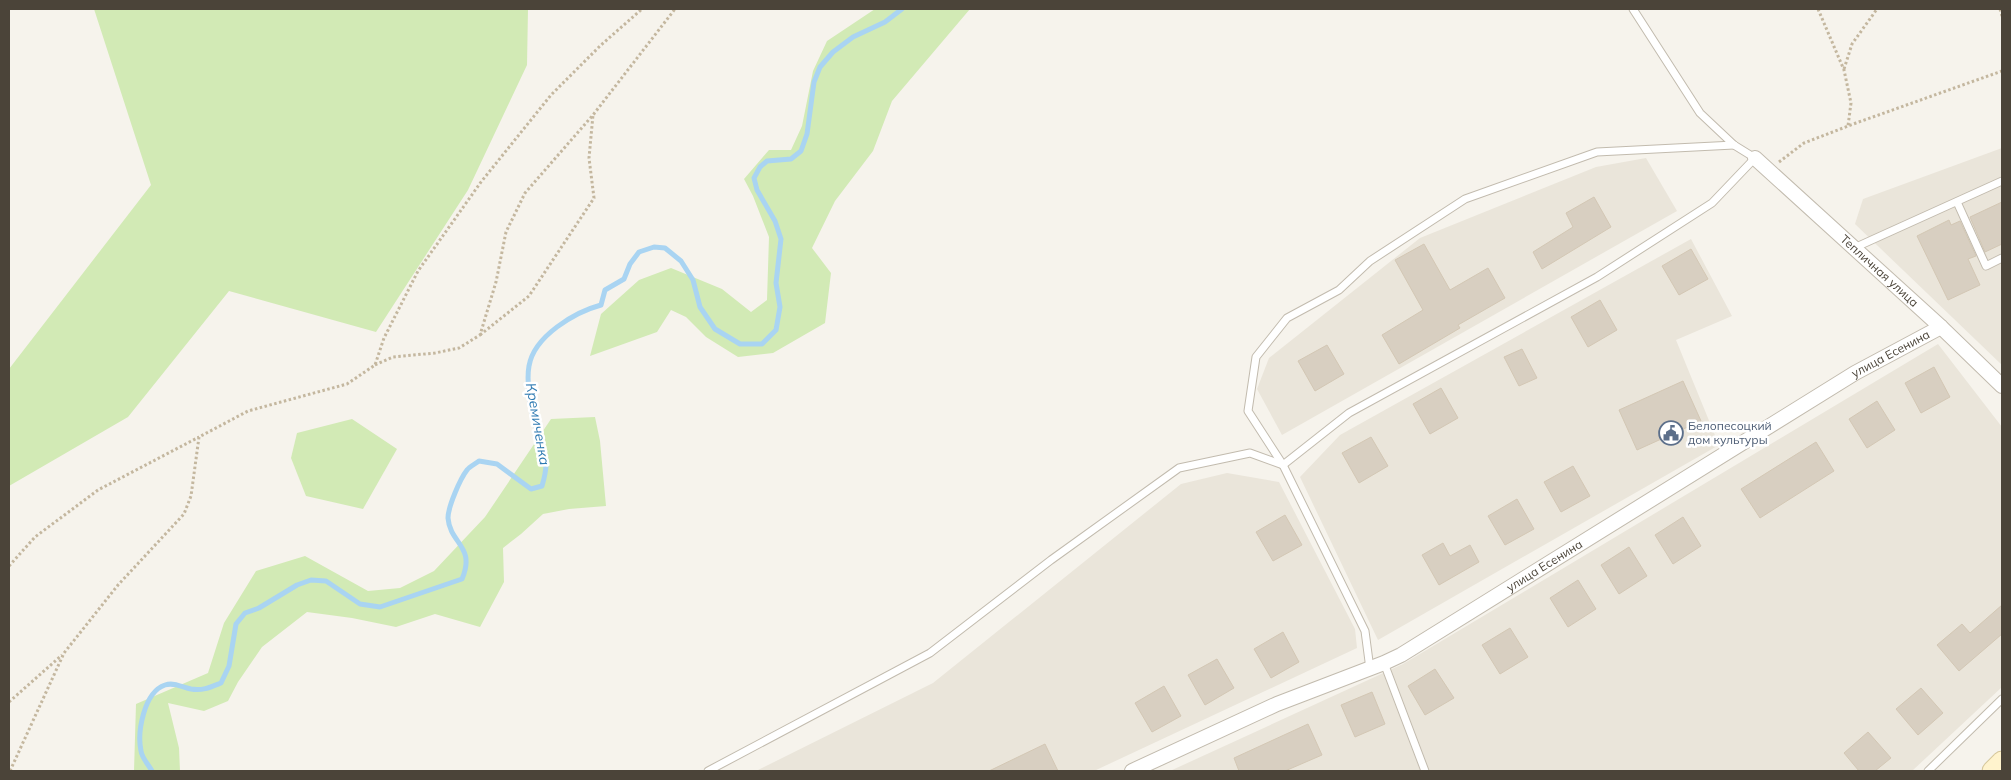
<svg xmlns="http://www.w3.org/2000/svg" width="2011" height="780" viewBox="0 0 2011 780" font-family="Mulish,sans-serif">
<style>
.residential{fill:#eae5da}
.green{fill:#d2eab5}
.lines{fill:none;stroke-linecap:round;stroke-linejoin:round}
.stream{stroke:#a9d4f2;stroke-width:5}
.building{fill:#d8cfc1;stroke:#d3c7b4}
.service-casing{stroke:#c2bbae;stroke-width:9}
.minor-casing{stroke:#c2bbae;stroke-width:16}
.secondary-casing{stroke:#d6c79b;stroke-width:21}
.path{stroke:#c4b79f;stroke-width:3;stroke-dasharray:2.5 2.5;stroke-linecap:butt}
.service{stroke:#fff;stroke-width:7}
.minor{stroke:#fff;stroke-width:14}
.secondary{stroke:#fff3cd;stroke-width:19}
.labels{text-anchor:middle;stroke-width:5;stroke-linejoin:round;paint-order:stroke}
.street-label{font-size:12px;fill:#4b4439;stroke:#fff}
.service-label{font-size:12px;fill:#4e5e75;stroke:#fff;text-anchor:start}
.water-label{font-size:14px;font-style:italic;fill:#2e7ab2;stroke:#fff}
</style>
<rect width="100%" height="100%" fill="#f6f3ec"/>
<g class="residential">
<polygon points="2002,148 2002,365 1855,224 1863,199"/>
<polygon points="1646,158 1677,211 1282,435 1257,389 1269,358 1420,238 1596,167"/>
<polygon points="1691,239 1732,316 1676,340 1719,445 1378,640 1300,477 1340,435"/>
<polygon points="1938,344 2002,427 2002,687 1912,771 1170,771 1403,664"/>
<polygon points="1227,473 1279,482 1355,629 1357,648 1094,771 756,771 933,683 1181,484"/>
</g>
<g class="green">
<polygon points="94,9 528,9 527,65 468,190 376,332 229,291 128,417 9,486 9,369 151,185"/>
<polygon points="875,9 970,9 892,101 873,151 835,201 812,248 831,273 825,323 773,353 738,357 706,337 686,317 671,310 657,332 590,356 601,314 639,280 671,268 722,289 751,312 767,300 769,237 753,196 744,179 769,150 791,150 802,126 813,71 827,41"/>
<polygon points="595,417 600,441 606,506 569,509 543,514 521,534 503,548 504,582 480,627 435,614 396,627 352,618 307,612 262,647 238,682 228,701 204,711 168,703 179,748 180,771 134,771 136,704 208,673 224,623 256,571 305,556 368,591 400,588 434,571 485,517 551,419"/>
<polygon points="352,419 397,449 363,509 306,496 291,458 297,433"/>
</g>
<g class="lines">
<path class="stream" d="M152,771C148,764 142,758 141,751C137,732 144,692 165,685C174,682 182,687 191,689C203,691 211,687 221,683L229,666L236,624L245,613L259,608L297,585L311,580L326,581L360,604L380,607L462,579C476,546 450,544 448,518C448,507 460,479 467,470C469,467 475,464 479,461L497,464L531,489L542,486C551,456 543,454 536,427C531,412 526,382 529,366C534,336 575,312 601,305L605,290L624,279L630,264L639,252L654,247L665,248L681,261L693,280L700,307L715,329L740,344H762L776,330L780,307L776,283L781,239L775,221L757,190L754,178L760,167L767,161L791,159L801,151L807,134L814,82L820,67L833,52L853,37L885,22L902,9"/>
</g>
<g class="building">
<polygon points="1594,197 1611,227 1542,269 1533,252 1573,227 1566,213"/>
<polygon points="2002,202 2002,244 1985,252 1970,217"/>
<polygon points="1949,220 1951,225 1960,221 1976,256 1968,259 1980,285 1948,300 1917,236"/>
<polygon points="1424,244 1450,290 1488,268 1505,298 1458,325 1460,328 1399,364 1382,335 1423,310 1395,260"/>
<polygon points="1691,249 1708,279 1679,295 1662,266"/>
<polygon points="1600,300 1617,330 1588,347 1571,317"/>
<polygon points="1327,345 1344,374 1315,391 1298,361"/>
<polygon points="1522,349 1537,378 1519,386 1504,357"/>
<polygon points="1934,367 1950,397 1921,413 1905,383"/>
<polygon points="1683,381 1701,421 1637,450 1619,410"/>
<polygon points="1441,388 1458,418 1430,434 1413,404"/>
<polygon points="1877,401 1895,430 1867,448 1849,419"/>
<polygon points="1371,437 1388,466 1359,483 1342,453"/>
<polygon points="1816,442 1834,471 1760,518 1741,489"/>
<polygon points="1573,466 1590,496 1561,512 1544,482"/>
<polygon points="1517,499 1534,529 1505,545 1488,516"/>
<polygon points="1285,515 1302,545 1273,561 1256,532"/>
<polygon points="1683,517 1701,546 1673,564 1655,535"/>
<polygon points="1443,543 1450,556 1470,545 1479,562 1439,585 1422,555"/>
<polygon points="1629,547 1647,576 1619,594 1601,565"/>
<polygon points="1578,580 1596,609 1568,627 1550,598"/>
<polygon points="2002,605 2002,634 1959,671 1937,645 1962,624 1970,633"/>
<polygon points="1510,628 1528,657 1500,674 1482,645"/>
<polygon points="1283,632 1299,662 1271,678 1254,649"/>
<polygon points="1217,659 1234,688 1205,705 1188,675"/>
<polygon points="1435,669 1454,698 1425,715 1408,686"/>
<polygon points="1164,686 1181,716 1152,732 1135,703"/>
<polygon points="1921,688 1943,713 1918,735 1896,709"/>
<polygon points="1372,692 1385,724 1355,737 1341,705"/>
<polygon points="1308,724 1322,755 1285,771 1239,771 1234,758"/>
<polygon points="1868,732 1891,758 1875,771 1859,771 1844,753"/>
<polygon points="1045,744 1058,771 989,771"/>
</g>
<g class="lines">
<g class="service-casing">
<g id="service">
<polyline points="1957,202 1986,266 2002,258"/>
<polyline points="1854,248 2002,181"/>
<polyline points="1384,663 1425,771"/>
<polyline points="1370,669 1365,631 1283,465 1248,411 1256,357 1287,318 1339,290 1370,261 1465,199 1597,152 1734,145"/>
<polyline points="708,771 930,653 1051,560 1179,468 1250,453 1283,465 1349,413 1597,277 1712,203 1755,158 1734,145 1700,113 1633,9"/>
<polyline points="1928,771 2002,699"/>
</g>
</g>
<g class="minor-casing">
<g id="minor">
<path id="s1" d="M1755,158L1941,327L2002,386"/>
<path id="s2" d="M1132,771L1277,704L1384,663L1401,655L1855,373L1941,327"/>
</g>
</g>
<g class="secondary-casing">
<polyline id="secondary" points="1992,771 2002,761"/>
</g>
<g class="path">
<polyline points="1818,9 1844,70 1851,103 1848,126"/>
<polyline points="2000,9 2002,16"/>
<polyline points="1844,69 1852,44 1877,9"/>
<polyline points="1779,162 1804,143 1856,123 2002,71"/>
<polyline points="480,335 529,296 594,198 589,158 593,115"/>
<polyline points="375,365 393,357 435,353 459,348 480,335 496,282 506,232 525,193 593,115 675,9"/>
<polyline points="9,566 35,537 98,490 199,437"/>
<polyline points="9,702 62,655"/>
<polyline points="10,771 64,653 118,585 184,514 191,496 199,437 248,411 347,384 375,365 384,338 418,271 481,182 551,95 601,45 642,9"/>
</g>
<use href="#service" class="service"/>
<use href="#minor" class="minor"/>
<use href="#secondary" class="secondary"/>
</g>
<defs>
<g id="civic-ring" transform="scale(1.25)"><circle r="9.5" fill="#fff" stroke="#5c6f8a" stroke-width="1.5"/><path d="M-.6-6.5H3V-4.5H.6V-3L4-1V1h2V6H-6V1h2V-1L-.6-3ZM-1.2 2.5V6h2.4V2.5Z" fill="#5c6f8a"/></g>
</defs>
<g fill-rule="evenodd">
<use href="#civic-ring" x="1671" y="433"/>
</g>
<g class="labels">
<g class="street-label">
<text dy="4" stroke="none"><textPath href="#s1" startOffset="168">Тепличная улица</textPath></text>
<text dy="4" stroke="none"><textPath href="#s2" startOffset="868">улица Есенина</textPath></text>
<text dy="4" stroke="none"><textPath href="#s2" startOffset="462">улица Есенина</textPath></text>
</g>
<g class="service-label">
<text x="1688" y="430">Белопесоцкий<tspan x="1688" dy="14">дом культуры</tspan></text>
</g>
<g class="water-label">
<text transform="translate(538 424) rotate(80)" y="5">Кремиченка</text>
</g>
</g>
<rect width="2011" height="780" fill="none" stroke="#4b4439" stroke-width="20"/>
</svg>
